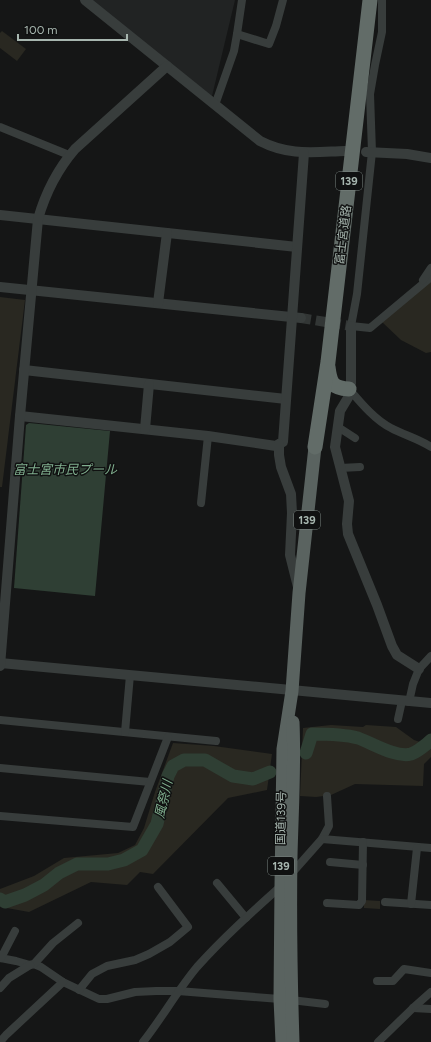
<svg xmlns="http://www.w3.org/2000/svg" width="431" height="1042" viewBox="0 0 431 1042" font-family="Figtree,'Noto Sans JP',sans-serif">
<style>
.built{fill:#212323}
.green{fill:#292821}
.water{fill:#2f3f34}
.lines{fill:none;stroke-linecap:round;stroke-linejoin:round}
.river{stroke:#2f3f34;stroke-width:13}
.tertiary-tunnel{stroke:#323635;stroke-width:10;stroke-dasharray:10 5;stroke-linecap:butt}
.minor{stroke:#383d3c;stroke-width:8}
.tertiary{stroke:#383d3c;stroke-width:10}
.trunk{stroke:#5a6360;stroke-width:13}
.motorway{stroke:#626c68;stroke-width:15}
.labels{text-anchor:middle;stroke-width:3;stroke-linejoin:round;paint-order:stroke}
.shield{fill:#101111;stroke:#7a8480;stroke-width:1}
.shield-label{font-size:11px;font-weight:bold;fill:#a7b6af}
.street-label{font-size:12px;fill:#a7b6af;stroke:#101111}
.water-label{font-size:13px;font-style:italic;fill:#80af8f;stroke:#101111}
</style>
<rect width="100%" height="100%" fill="#151616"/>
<polygon class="built" points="90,0 235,0 212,96"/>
<g class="green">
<polygon points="2,31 26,49 17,61 0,48 0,33"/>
<polygon points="431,281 431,352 426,353 401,340 381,321"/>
<polygon points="0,297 25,300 2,487 0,487"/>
<polygon points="331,725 363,727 366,725 396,727 414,740 420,742 431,734 431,757 424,764 423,786 355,784 331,795 316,797 300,796 303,728"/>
<polygon points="173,743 214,746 272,754 267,790 228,798 153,874 140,872 127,885 91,882 29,912 7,908 0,905 0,889 34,876 64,858 118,853 135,845 144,828 155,792"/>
<polygon points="364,900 380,901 380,909 364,908"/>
</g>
<polygon class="water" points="29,423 110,431 95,596 14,588 26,425"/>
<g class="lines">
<g class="river">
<path d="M306,753L312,734C327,734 343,734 358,738C372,743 396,758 411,754C417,752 427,744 431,740"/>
<polyline points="0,899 5,902 25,895 44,885 59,873 77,864 108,864 124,860 142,850 157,824 168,776 173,766 184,760 205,760 233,776 253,779 270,772"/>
</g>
<polyline class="tertiary-tunnel" points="301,318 351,326"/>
<g class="minor">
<polyline points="382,0 382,32 375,65 370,94 372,152 357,294 351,326 370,328 431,277"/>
<polyline points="237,34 269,44 276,26 283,0"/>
<polyline points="215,105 234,51 237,34 242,0"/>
<polyline points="0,127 69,155"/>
<polyline points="423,280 431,268"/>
<path d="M349,389C361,403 375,420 391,428C404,435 419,439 431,447"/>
<polyline points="338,427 355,438"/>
<polyline points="340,468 360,467"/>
<polyline points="201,503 208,436"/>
<polyline points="409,702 413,684 419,669 431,656"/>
<polyline points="398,719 402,701"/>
<polyline points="0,720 216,741"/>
<polyline points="125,732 130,675"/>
<polyline points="0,768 150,782"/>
<polyline points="0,816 133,827 168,737"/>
<polyline points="322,839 329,826 327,796"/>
<polyline points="330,862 363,865"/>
<polyline points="291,874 322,839 431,848"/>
<polyline points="217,883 246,918"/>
<polyline points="385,902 431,905"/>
<polyline points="327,903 359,905 362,901 363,842"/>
<polyline points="411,904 417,848"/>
<polyline points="0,958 16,961 30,965 34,964 41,967 63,982 99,999 107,999 135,992 156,991 178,991 280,999"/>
<polyline points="1,958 15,931"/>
<polyline points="34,964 53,943 78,923"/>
<polyline points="377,981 393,981 404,969 431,973"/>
<polyline points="0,988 9,978 30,965"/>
<polyline points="79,990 92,974 107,966 135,960 149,954 170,942 188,927 158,887"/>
<polyline points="291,1000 325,1004"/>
<polyline points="413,1008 431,1009"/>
<polyline points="0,1042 6,1035 63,982"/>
<path d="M143,1042C162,1018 177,991 197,967C223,938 252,912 281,886"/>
<polyline points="378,1042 413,1008 431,992"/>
</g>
<g class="tertiary">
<path d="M85,0L260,141C289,156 313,152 345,151"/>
<polyline points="366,152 407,154 431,158"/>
<polyline points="0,215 297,247"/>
<polyline points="0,287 301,318"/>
<polyline points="158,303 167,233"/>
<polyline points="351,326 351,383 349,396 340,411 335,447 349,501 347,524 348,534 377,605 392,646 397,655 419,669"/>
<polyline points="24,370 286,399"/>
<polyline points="20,416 208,436 276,446 283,442 304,153"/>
<polyline points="145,429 149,384"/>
<polyline points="279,444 279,455 281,467 291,494 292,513 290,555 298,587"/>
<polyline points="0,663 431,703"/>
<path d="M0,666L20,416L38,219C46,191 57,170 75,149L167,66"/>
</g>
<g class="trunk">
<polyline points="282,1042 280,999 281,886 283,749 292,691 299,593 315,447"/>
<path d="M293,1042C291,980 290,918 291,856C292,812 295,767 293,722"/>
</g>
<g class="motorway">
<path d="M328,367C330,383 332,388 349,389"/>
<polyline points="315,447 328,362 370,0"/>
</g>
</g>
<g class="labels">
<g class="shield">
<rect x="336" y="172" width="26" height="18" rx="3"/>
<rect x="294" y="511" width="26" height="18" rx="3"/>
<rect x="268" y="857" width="26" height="18" rx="3"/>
</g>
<g class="shield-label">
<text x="349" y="185">139</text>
<text x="307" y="524">139</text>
<text x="281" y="870">139</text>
</g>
<g class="street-label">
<text transform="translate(343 235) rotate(-83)" y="4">富士宮道路</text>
<text transform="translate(281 818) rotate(-89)" y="4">国道139号</text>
</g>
<g class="water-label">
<text x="65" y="474">富士宮市民プール</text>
<text transform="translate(163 799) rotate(-77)" y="5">風祭川</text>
</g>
</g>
<path d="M18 34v6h109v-6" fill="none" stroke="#a7b6af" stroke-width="2"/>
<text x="24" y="34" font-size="12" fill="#a7b6af" stroke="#101111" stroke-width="3" paint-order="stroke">100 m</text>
</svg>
